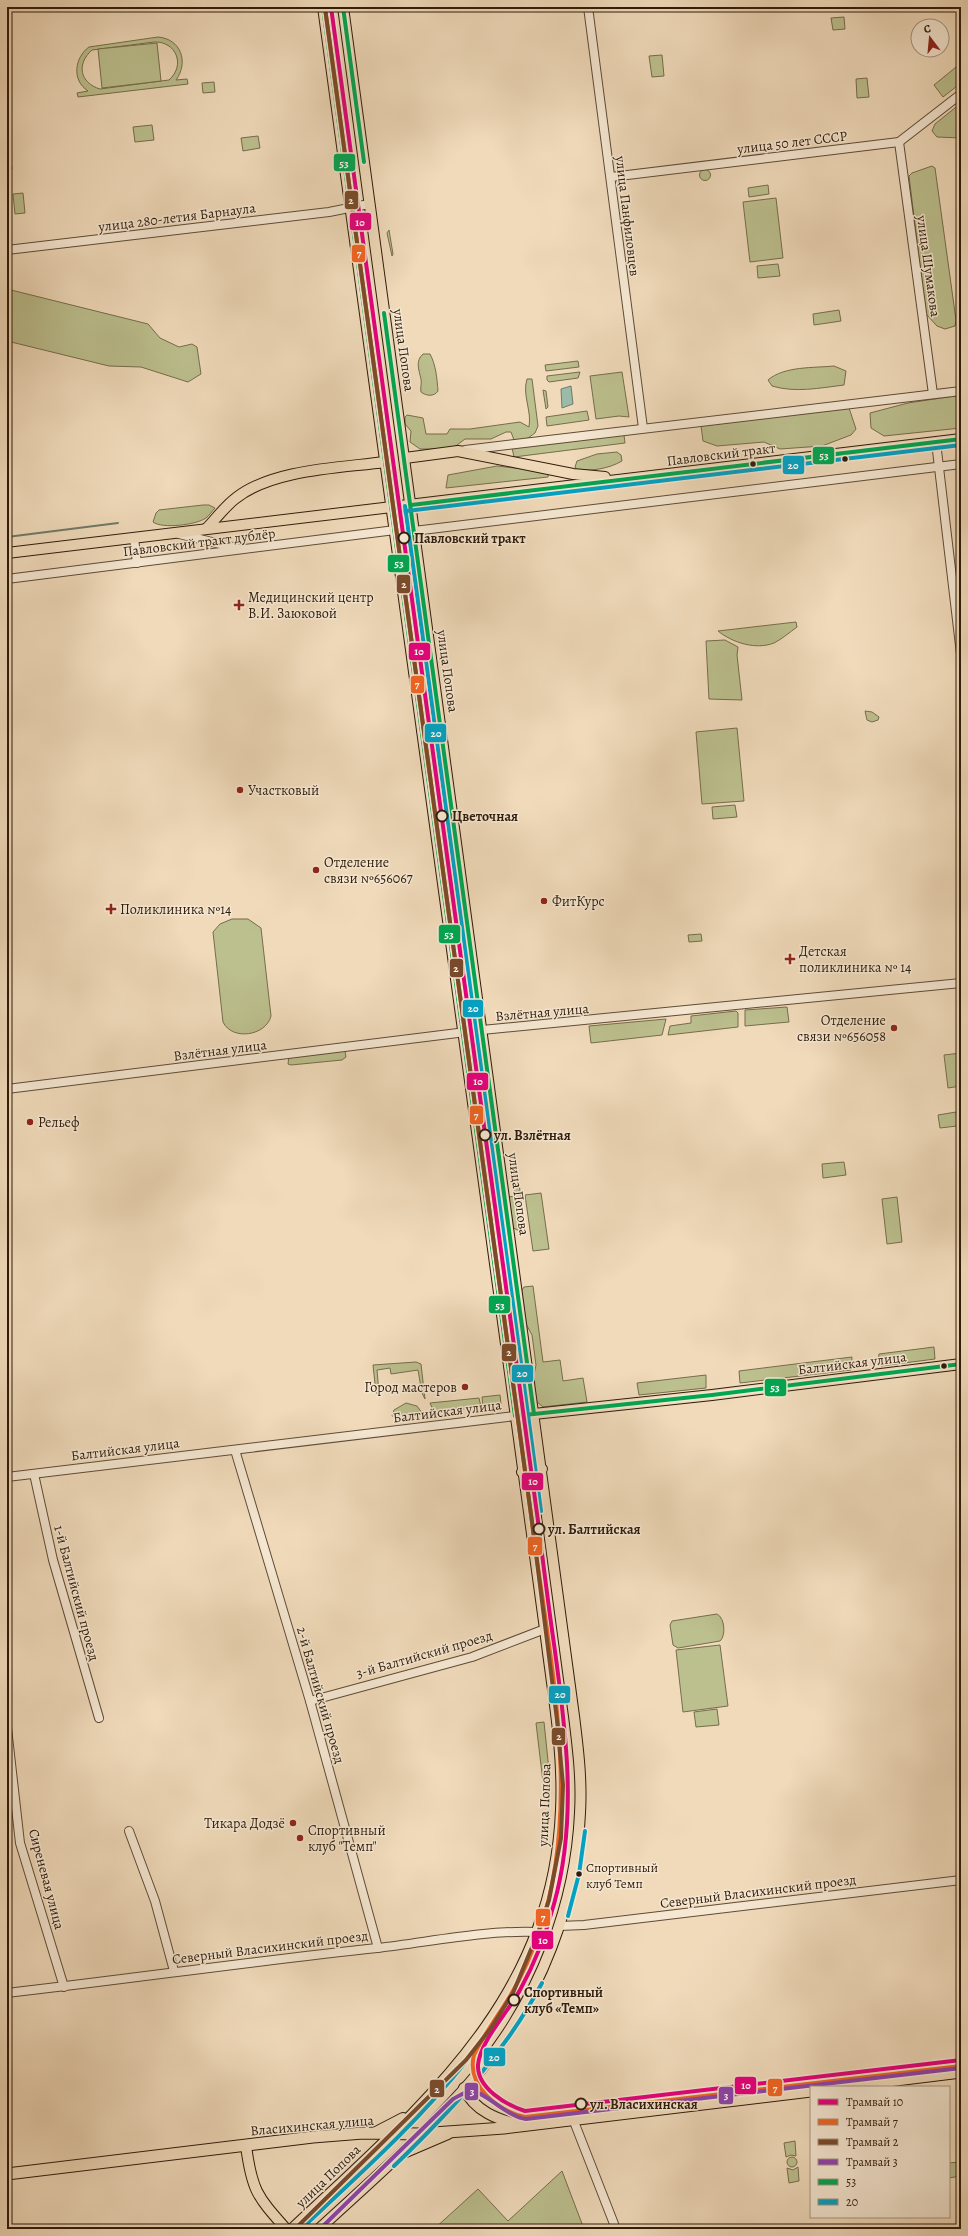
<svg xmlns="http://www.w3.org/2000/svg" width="968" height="2236" viewBox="0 0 968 2236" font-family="Alegreya,serif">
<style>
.green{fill:#bcbf8e;stroke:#766d4c;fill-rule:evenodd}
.water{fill:#9bbba9;stroke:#707b69}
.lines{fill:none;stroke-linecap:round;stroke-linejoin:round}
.stream{stroke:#707b69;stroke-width:2}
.minor-casing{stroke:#5f4b36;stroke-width:10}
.major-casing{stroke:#2f1b0a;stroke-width:12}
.highway-casing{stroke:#2f1b0a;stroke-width:13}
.minor{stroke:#f5e7d2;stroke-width:8}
.major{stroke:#f0daba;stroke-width:10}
.highway{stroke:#f0daba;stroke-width:11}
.bus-1-casing{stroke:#f5e7d2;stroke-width:7}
.bus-2-casing{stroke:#f5e7d2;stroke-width:7}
.bus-1{stroke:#00a651;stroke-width:4}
.bus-2{stroke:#02a2c4;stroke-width:4}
.tram-1-casing{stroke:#f5e7d2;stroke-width:7}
.tram-2-casing{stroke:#f5e7d2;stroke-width:7}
.tram-3-casing{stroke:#f5e7d2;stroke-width:7}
.tram-4-casing{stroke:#f5e7d2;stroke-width:7}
.tram-1{stroke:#e5007d;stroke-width:4}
.tram-2{stroke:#f26522;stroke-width:4}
.tram-3{stroke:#7a4b2a;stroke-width:4}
.tram-4{stroke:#8e44ad;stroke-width:4}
.bus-dot{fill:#2f1b0a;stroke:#f5e7d2;stroke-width:1.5}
.stop-dot{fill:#f5e7d2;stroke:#2f1b0a;stroke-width:2}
.poi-dot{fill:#8f2418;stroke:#f5e7d2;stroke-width:1.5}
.labels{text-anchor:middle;stroke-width:3;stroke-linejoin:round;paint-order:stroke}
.bus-label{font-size:13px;fill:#2f1b0a;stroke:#f5e7d2;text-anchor:start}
.street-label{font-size:14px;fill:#2f1b0a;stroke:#f5e7d2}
.stop-label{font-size:14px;font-weight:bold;fill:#2f1b0a;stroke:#f5e7d2;text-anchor:start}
.poi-label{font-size:14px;fill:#2f1b0a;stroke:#f5e7d2;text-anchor:start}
.line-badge{stroke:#f5e7d2;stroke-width:1.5}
.badge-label{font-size:11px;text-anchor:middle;font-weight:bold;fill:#fff}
</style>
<rect width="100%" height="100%" fill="#f0daba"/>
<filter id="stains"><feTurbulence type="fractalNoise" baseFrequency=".005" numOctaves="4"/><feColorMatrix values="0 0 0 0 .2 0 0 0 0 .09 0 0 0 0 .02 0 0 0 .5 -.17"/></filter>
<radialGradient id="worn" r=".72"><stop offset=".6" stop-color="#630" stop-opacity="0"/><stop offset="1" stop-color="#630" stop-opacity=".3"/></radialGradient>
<g class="green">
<polygon points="844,17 845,29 833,30 831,18"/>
<path d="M158,37C181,39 189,62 176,80L187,79L188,84L78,97L77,93L88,91C71,80 75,57 89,47ZM154,42C176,41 186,65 169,80L100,89C80,83 76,64 92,50Z"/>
<polygon points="157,43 161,81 102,88 98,49"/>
<polygon points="662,55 664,76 652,77 649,56"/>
<polygon points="961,63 961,83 943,97 934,85"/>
<polygon points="867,78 869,97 857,98 856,79"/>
<polygon points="214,82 215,92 203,93 202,83"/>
<polygon points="961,103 961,138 937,137 932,131 935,124"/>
<polygon points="152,125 154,140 135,142 133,127"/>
<polygon points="258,136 260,148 243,151 241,138"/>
<polygon points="7,146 9,146 12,169 7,169"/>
<polygon points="932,166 935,168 956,320 955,326 945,329 937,326 926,314 909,176 912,173"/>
<circle cx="705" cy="175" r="5.5"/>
<polygon points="768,185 769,194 749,197 748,188"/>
<polygon points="23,193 25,213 15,214 13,194"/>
<polygon points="776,198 783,258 750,262 743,202"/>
<polygon points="389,230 393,254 392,256 387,233"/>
<polygon points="778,264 780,276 758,278 757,266"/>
<polygon points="7,289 148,324 160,338 179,347 192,344 197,347 201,374 188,382 141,367 109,366 7,341"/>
<polygon points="839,310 841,321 814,325 813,314"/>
<path d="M423,354H430C436,365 437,379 438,391C434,397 426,396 421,392C420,388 422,383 421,379C419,370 415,361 423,354Z"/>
<polygon points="578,361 579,367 546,371 545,365"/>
<path d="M834,366L846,371L844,385C820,388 795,393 772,386L768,380C784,366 814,368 834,366Z"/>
<polygon points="580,372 578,378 549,382 547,380 547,376"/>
<polygon points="622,372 629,417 619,416 596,419 590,376"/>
<path d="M527,379H532L538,426L535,433L528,438L522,441L514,440L511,432H506L491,439H465L453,448L447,449H420L410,442L411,431L405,424V417L407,415L423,418L426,434H447L450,429H470L520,422L529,427C532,411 522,395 527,379Z"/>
<polygon points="543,390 546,391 548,407 546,409"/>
<polygon points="961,395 961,428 884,436 871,428 870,413 908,403"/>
<polygon points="849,408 856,429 851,435 822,446 780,449 764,442 717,446 703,441 701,426"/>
<polygon points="587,411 589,420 547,426 546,417"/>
<polygon points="624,435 625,443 514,457 512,448"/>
<path d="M617,452L621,455L622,461C608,469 592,471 577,470L575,467L577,461L597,454Z"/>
<polygon points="497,466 549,472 548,477 446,488 448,475"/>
<path d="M203,505H209L215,508C212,511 209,516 206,518C196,525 162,529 153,522L156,513L159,510Z"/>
<path d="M796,622L797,627C790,632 782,639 774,643C756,650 733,643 718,631Z"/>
<polygon points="725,640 738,647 737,655 742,700 709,699 706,641"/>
<polygon points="865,711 872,712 879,717 878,720 872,722 867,720"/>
<polygon points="737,728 744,801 702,804 696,732"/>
<polygon points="735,805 737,817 713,819 712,807"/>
<path d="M232,919H248L261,928L271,1016C266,1036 232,1041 223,1022L213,932L220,924Z"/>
<polygon points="701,934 702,941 689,942 688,935"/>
<polygon points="787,1007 789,1022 745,1026 745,1010"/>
<polygon points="736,1011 738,1013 738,1027 668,1035 670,1026 691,1023 691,1016"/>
<polygon points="666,1019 662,1035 591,1043 589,1026"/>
<polygon points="340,1050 345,1051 346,1057 342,1060 291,1065 288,1064 289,1056"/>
<polygon points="961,1053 961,1086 948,1088 944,1055"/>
<polygon points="956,1112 957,1126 940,1128 938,1115"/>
<polygon points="844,1162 846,1175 823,1178 822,1164"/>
<polygon points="512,1168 517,1168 525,1229 517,1230 512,1227 508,1197 515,1196"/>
<polygon points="541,1193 549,1249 533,1251 525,1195"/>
<polygon points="897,1197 902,1242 887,1244 882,1199"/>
<polygon points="533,1286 543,1362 560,1360 563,1381 583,1378 587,1402 543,1407 536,1401 533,1379 536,1365 532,1335 525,1322 520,1293 524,1287"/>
<polygon points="934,1347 935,1359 881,1366 878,1363 879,1354"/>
<polygon points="852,1357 851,1370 740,1383 739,1371"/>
<polygon points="416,1362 421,1364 425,1399 422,1393 418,1370 391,1374 390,1368 377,1370 379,1393 376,1393 373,1365"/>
<polygon points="706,1375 706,1388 639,1395 637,1383"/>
<polygon points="500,1395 501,1404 483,1406 482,1397"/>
<polygon points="479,1398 481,1407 434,1412 430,1403"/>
<polygon points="406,1403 417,1406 422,1413 392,1416 394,1410"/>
<path d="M717,1614C725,1618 726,1636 720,1641L678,1648L673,1645L670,1625L672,1621Z"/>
<polygon points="720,1645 728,1706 683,1712 676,1650"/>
<polygon points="717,1709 719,1725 696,1727 694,1712"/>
<polygon points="544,1722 550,1780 543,1782 536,1723"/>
<polygon points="795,2141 796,2156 791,2155 786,2157 784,2143"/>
<circle cx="792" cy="2162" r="5"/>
<polygon points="959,2162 960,2176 949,2178 949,2163"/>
<polygon points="798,2167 799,2181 789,2183 787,2168 793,2170"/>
<polygon points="562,2171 584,2229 434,2229 478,2189 508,2221"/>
</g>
<polygon class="water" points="571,386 573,404 562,408 561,389"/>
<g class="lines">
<polyline class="stream" points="7,537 118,523"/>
<g class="minor-casing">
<g id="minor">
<polyline points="588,7 643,428"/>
<polyline points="899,142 933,394"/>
<polyline points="611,177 899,142 961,94"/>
<polyline points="7,250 329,212 369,204"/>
<polyline points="936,442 961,654"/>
<polyline points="465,450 961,391"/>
<polyline points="414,531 961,464"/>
<polyline points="179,534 237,548"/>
<polyline points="134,538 137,563"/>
<polyline points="7,579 395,530"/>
<polyline points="7,1089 482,1030 961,983"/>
<polyline points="235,1450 310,1701 378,1948"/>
<polyline points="34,1474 53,1560 99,1718"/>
<polyline points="7,1477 515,1416"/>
<polyline points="310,1701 472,1657 545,1629"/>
<polyline points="7,1728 20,1843 64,1987"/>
<polyline points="129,1831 155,1901 174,1971"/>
<polyline points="559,1926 584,1925 961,1880"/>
<path d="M7,1993C130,1979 254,1961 377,1948C430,1942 484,1930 537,1932"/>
<polyline points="573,2119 616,2229"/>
</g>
</g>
<g class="major-casing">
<g id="major">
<polyline points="405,458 458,451 573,474 605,477"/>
<path d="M206,529C216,519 225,506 236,498C273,469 340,468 385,462"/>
<polyline points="7,553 961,439"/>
<polyline points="422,730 441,727"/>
<polyline points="515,1416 712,1395 961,1364"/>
<polyline points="522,1472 542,1469"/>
<path d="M464,2088C474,2111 498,2120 521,2125"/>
<polyline points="374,2133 403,2118"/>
<path d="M246,2146C252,2191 257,2196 286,2229"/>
<polyline points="406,2152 448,2134"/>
<path d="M292,2229C421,2107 553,2002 561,1810C564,1749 552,1689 545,1629L323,7"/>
<path d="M319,2229C373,2179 437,2124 483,2067C540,1996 576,1904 580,1813C582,1780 578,1748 574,1716L343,7"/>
</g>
</g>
<g class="highway-casing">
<g id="highway">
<polyline points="839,2087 961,2072"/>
<polyline points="7,2174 313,2137 363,2133 419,2134 504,2128 811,2091"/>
</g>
</g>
<use href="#minor" class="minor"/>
<use href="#major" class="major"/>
<use href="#highway" class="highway"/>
<g class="bus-1-casing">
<g id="bus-1">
<polyline points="323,7 515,1416 712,1395 961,1364"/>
<polyline points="343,7 364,162"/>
<polyline points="384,313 534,1414"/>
<polyline points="411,505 961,439"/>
</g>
</g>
<g class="bus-2-casing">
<g id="bus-2">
<polyline points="405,506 541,1511"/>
<polyline points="568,1916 579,1874 585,1831"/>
<path d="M394,2166C452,2110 504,2054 542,1983"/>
<path d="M301,2229C410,2127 521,2032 558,1880C561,1869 561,1857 563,1846C569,1795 566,1747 560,1696L398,512L961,445"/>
</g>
</g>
<use href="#bus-1" class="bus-1"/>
<use href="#bus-2" class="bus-2"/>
<g class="tram-1-casing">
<path id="tram-1" d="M331,7L538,1521C543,1562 548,1603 554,1644C566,1730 578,1819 554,1904C546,1934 535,1963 520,1990C509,2011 480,2041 478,2065C477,2088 506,2105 525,2111L961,2060"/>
</g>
<g class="tram-2-casing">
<path id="tram-2" d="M325,8L532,1522C548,1654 584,1804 539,1932C532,1954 522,1976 510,1996C498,2016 484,2034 474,2055C466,2086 498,2111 525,2117L961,2066"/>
</g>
<g class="tram-3-casing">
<polyline id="tram-3" points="299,2225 466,2060 491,2028 513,1993 539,1930 549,1900 561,1838 563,1785 557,1720 532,1522 325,8"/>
</g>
<g class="tram-4-casing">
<path id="tram-4" d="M320,2229L453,2099C459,2096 464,2092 471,2091C483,2090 507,2117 526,2119L961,2068"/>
</g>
<use href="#tram-1" class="tram-1"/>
<use href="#tram-2" class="tram-2"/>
<use href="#tram-3" class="tram-3"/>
<use href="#tram-4" class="tram-4"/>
</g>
<g class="bus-dot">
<circle cx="845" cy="459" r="3.5"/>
<circle cx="753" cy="464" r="3.5"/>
<circle cx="944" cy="1366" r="3.5"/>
<circle cx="579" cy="1874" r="3.5"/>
</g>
<g class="stop-dot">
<circle cx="404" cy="538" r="5.5"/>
<circle cx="442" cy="816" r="5.5"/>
<circle cx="485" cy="1135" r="5.5"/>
<circle cx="539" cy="1529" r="5.5"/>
<circle cx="514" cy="2000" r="5.5"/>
<circle cx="581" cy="2104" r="5.5"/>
</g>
<g class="poi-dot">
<path d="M237 599h4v4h4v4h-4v4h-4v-4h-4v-4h4z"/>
<circle cx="240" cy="790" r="4"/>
<circle cx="316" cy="870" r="4"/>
<circle cx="544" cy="901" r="4"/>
<path d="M109 903h4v4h4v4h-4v4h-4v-4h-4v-4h4z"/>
<path d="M788 953h4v4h4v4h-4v4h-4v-4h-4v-4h4z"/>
<circle cx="894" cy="1028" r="4"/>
<circle cx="30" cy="1122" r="4"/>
<circle cx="465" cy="1387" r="4"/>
<circle cx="293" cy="1823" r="4"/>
<circle cx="300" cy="1838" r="4"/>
</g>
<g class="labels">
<g class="bus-label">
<text x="586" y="1872">Спортивный<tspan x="586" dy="16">клуб Темп</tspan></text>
</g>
<g class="street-label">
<text transform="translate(792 142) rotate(-7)" y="5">улица 50 лет СССР</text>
<text transform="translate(628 216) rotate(83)" y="5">улица Панфиловцев</text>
<text transform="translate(177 217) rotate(-7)" y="5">улица 280-летия Барнаула</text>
<text transform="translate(929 266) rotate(82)" y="5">улица Шумакова</text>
<text transform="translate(404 350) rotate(82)" y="5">улица Попова</text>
<text transform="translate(721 454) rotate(-7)" y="5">Павловский тракт</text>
<text transform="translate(199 542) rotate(-7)" y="5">Павловский тракт дублёр</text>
<text transform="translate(448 671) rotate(82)" y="5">улица Попова</text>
<text transform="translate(542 1012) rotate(-5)" y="5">Взлётная улица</text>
<text transform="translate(220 1050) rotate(-7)" y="5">Взлётная улица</text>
<text transform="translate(519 1194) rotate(82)" y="5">улица Попова</text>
<text transform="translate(852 1363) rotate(-7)" y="5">Балтийская улица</text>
<text transform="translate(447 1411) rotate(-7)" y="5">Балтийская улица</text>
<text transform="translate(125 1449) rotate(-7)" y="5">Балтийская улица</text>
<text transform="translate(77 1593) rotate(75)" y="5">1-й Балтийский проезд</text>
<text transform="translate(424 1654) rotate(-16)" y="5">3-й Балтийский проезд</text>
<text transform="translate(321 1695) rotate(74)" y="5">2-й Балтийский проезд</text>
<text transform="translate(544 1805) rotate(-88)" y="5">улица Попова</text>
<text transform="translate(47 1879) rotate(75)" y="5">Сиреневая улица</text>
<text transform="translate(758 1891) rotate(-7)" y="5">Северный Власихинский проезд</text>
<text transform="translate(270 1947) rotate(-7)" y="5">Северный Власихинский проезд</text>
<text transform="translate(312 2125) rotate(-5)" y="5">Власихинская улица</text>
<text transform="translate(328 2176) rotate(-44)" y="5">улица Попова</text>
</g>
<g class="stop-label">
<text x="414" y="543">Павловский тракт</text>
<text x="452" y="821">Цветочная</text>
<text x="494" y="1140">ул. Взлётная</text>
<text x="548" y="1534">ул. Балтийская</text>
<text x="524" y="1997">Спортивный<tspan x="524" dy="16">клуб «Темп»</tspan></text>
<text x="590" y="2109">ул. Власихинская</text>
</g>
<g class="poi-label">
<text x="248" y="602">Медицинский центр<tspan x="248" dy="16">В.И. Заюковой</tspan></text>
<text x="248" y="795">Участковый</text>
<text x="324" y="867">Отделение<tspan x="324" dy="16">связи №656067</tspan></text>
<text x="552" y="906">ФитКурс</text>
<text x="120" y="914">Поликлиника №14</text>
<text x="799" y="956">Детская<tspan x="799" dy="16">поликлиника № 14</tspan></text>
<text x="886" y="1025" text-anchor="end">Отделение<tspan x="886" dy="16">связи №656058</tspan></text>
<text x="38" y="1127">Рельеф</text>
<text x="457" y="1392" text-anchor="end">Город мастеров</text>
<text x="285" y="1828" text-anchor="end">Тикара Додзё</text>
<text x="308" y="1835">Спортивный<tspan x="308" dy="16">клуб "Темп"</tspan></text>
</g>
</g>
<g class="line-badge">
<rect x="333" y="153" width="23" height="19" rx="4" fill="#00a651"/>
<rect x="344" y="190" width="15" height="20" rx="4" fill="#7a4b2a"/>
<rect x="349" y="212" width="23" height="19" rx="4" fill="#e5007d"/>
<rect x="351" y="244" width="15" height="19" rx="4" fill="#f26522"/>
<rect x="812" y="446" width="23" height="19" rx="4" fill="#00a651"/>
<rect x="782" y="455" width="23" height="20" rx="4" fill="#02a2c4"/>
<rect x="387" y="554" width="23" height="19" rx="4" fill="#00a651"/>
<rect x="396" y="574" width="15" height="20" rx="4" fill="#7a4b2a"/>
<rect x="408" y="642" width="23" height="19" rx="4" fill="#e5007d"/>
<rect x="410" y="675" width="15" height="19" rx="4" fill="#f26522"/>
<rect x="424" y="723" width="23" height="20" rx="4" fill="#02a2c4"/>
<rect x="438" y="924" width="23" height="20" rx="4" fill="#00a651"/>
<rect x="449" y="958" width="15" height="20" rx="4" fill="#7a4b2a"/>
<rect x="462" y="999" width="22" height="19" rx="4" fill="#02a2c4"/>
<rect x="466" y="1072" width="23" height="19" rx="4" fill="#e5007d"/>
<rect x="469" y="1105" width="15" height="20" rx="4" fill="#f26522"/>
<rect x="488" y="1295" width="23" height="19" rx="4" fill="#00a651"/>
<rect x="501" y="1343" width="16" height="19" rx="4" fill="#7a4b2a"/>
<rect x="511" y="1364" width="23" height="19" rx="4" fill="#02a2c4"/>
<rect x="764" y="1378" width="23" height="19" rx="4" fill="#00a651"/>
<rect x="521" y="1472" width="23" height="19" rx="4" fill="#e5007d"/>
<rect x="527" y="1536" width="16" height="20" rx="4" fill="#f26522"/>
<rect x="548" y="1685" width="23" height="19" rx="4" fill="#02a2c4"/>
<rect x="551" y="1727" width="15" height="19" rx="4" fill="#7a4b2a"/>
<rect x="535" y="1908" width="16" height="19" rx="4" fill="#f26522"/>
<rect x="531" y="1930" width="23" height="20" rx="4" fill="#e5007d"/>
<rect x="483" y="2047" width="23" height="20" rx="4" fill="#02a2c4"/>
<rect x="734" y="2076" width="23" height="19" rx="4" fill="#e5007d"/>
<rect x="767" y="2078" width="16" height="19" rx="4" fill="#f26522"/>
<rect x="429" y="2079" width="16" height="19" rx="4" fill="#7a4b2a"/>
<rect x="464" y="2082" width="15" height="19" rx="4" fill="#8e44ad"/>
<rect x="718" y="2086" width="16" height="19" rx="4" fill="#8e44ad"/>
</g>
<g class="badge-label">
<text x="344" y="167">53</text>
<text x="351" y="204">2</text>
<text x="360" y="226">10</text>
<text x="359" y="257">7</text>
<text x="824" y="459">53</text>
<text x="793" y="469">20</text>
<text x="399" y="567">53</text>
<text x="404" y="588">2</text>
<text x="419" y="655">10</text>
<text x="417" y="688">7</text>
<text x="436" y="737">20</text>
<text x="449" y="938">53</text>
<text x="456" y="972">2</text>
<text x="473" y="1012">20</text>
<text x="478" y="1085">10</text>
<text x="476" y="1119">7</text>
<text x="500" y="1309">53</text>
<text x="509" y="1356">2</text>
<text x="522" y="1377">20</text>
<text x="775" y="1391">53</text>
<text x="533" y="1485">10</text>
<text x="535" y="1550">7</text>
<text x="560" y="1698">20</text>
<text x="559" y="1740">2</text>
<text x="543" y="1921">7</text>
<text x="543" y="1944">10</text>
<text x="494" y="2061">20</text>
<text x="746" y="2089">10</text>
<text x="775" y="2092">7</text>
<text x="437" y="2093">2</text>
<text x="472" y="2095">3</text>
<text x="726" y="2099">3</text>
</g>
<rect width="968" height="2236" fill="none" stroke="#f0daba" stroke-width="24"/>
<rect x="8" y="8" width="952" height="2220" fill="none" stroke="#2f1b0a" stroke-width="2"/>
<rect x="12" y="12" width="944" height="2212" fill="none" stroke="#2f1b0a"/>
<rect x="810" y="2086" width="140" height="132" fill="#f5e7d2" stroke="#a69582"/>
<rect x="818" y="2099" width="20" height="6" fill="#e5007d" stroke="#a69582"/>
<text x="846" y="2106" font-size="12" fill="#2f1b0a">Трамвай 10</text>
<rect x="818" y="2119" width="20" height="6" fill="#f26522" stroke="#a69582"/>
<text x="846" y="2126" font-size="12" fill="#2f1b0a">Трамвай 7</text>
<rect x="818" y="2139" width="20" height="6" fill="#7a4b2a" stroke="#a69582"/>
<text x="846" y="2146" font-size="12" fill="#2f1b0a">Трамвай 2</text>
<rect x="818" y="2159" width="20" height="6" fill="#8e44ad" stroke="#a69582"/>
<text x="846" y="2166" font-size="12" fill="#2f1b0a">Трамвай 3</text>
<rect x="818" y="2179" width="20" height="6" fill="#00a651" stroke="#a69582"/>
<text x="846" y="2186" font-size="12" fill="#2f1b0a">53</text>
<rect x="818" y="2199" width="20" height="6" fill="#02a2c4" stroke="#a69582"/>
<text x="846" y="2206" font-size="12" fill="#2f1b0a">20</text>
<g transform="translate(930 38) rotate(344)"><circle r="19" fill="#f5e7d2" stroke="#a69582"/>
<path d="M0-3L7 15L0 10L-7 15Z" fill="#8f2418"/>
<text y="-6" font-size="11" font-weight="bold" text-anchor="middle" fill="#2f1b0a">С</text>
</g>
<rect width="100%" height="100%" filter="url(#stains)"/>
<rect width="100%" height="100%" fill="url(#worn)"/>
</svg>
